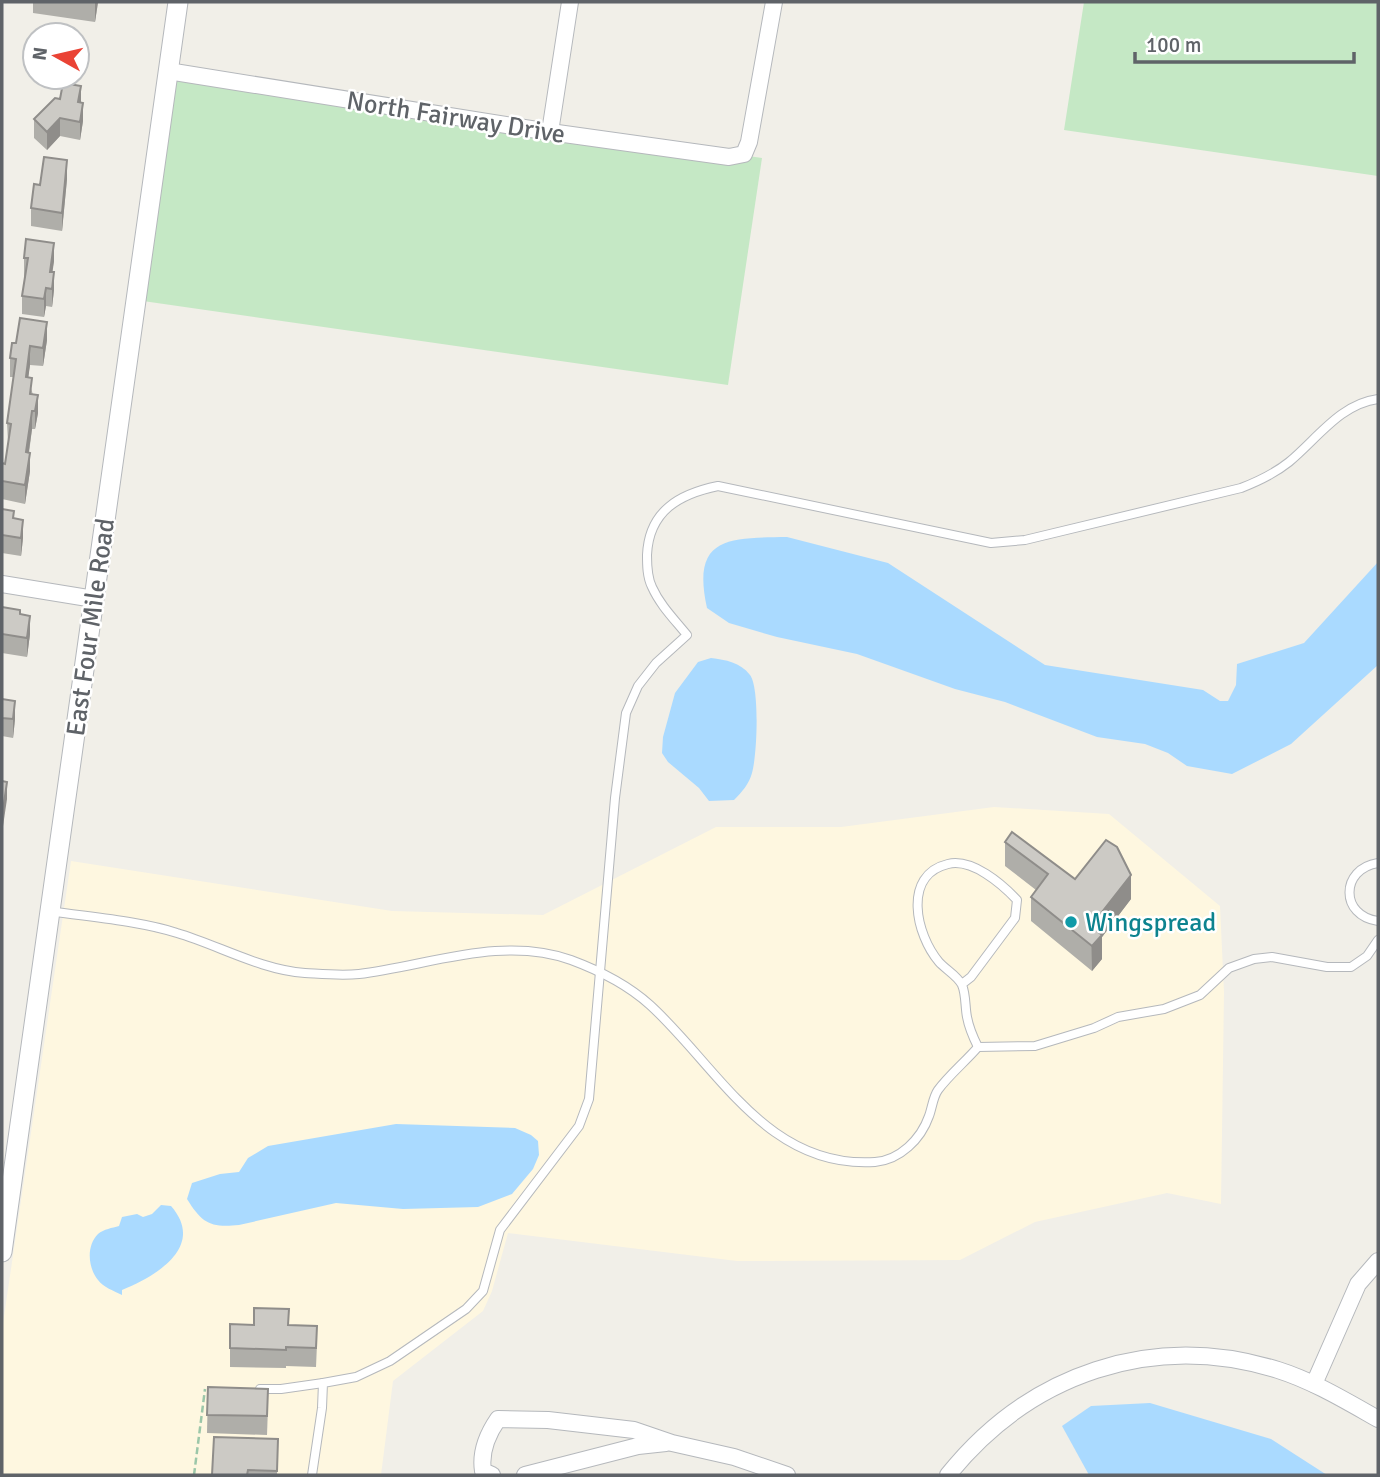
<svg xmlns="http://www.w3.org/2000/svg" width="1380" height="1477" viewBox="0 0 1380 1477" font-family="Signika,sans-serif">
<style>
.commercial{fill:#fef7e0}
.green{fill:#c5e8c5}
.water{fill:#aadaff}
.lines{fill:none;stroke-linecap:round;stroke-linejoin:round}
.service-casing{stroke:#b5b8bc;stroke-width:10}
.minor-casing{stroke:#b5b8bc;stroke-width:18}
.tertiary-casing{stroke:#b5b8bc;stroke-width:21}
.path{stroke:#9cc7a9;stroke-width:2.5;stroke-dasharray:7 3.5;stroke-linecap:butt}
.service{stroke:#fff;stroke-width:8}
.minor{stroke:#fff;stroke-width:16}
.tertiary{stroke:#fff;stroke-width:19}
.wall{fill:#afaea9}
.shaded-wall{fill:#8f8d8a}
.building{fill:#cccac5;stroke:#8f8d8a;stroke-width:2}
.culture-dot{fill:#0f9aa8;stroke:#fff;stroke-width:2.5}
.labels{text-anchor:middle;stroke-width:5;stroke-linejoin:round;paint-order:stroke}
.street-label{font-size:26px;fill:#5f6368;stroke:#fff}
.culture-label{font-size:26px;fill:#0d838f;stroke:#fff;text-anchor:start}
</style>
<rect width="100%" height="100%" fill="#f1efe8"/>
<polygon class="commercial" points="994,807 1109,814 1220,906 1224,992 1221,1204 1167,1193 1035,1222 960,1260 737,1261 508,1233 492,1291 483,1311 393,1381 381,1475 2,1475 2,1330 71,861 392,911 543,915 716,827 841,827"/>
<g class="green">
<polygon points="1084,2 1378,2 1378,176 1064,130"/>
<polygon points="168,71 762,158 728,385 136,300"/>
</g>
<g class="water">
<path d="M787,537L888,563L1045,665L1203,690L1220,701H1228L1236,685L1237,664L1304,643L1378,562V665L1291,744L1232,774L1187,766L1168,753L1145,744L1097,737L1005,702L955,689L857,654L777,637L729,623L707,608C691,536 729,538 787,537Z"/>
<path d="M711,658C726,660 740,662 750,675C760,688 757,756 752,773C749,784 742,792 734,800L709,801L699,788L668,762L662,753L663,737L675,693L698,662Z"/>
<path d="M396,1124L515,1128L531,1135L538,1141L539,1155L533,1169L512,1194L478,1207L403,1209L336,1203L239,1225C210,1228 202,1223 187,1199L192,1183L220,1174L239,1172L248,1158L268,1146Z"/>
<path d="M161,1205L171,1206C206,1246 157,1276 122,1290V1295C114,1291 103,1287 98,1280C88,1268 86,1246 98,1234C104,1229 112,1228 119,1226L122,1217L137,1214L143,1217L152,1214Z"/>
<polygon points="1150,1403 1271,1439 1327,1475 1089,1475 1062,1426 1091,1406"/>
</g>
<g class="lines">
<g class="service-casing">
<g id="service">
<path d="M1378,863C1340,869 1340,916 1378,921"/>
<path d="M50,911C89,917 140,921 177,933C218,945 261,970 305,973C322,974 341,976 359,974C427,966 502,935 571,960C598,970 629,986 650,1005C718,1067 767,1169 875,1162C900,1160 921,1139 929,1116C932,1108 933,1097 938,1090C949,1075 966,1061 978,1047L1035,1046L1094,1028L1118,1017L1164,1009L1200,995L1229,968L1254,959L1272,957L1327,967H1351L1367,956L1378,940"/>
<path d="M962,984L971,977L1015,918L1017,900C1002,884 972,858 948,864C902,875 916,935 939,962C945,969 958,976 962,985C966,994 965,1007 967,1017C969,1028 973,1037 978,1047"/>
<polyline points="260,1389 281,1389 323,1383"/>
<path d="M312,1475L322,1408L323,1383L356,1377L390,1361L466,1309L483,1291L500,1230L579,1126L589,1099L615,798L626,713L638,686L656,663L687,635C674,619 660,605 652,587C647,577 647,565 647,555C649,511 679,494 718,486L991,543L1025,540L1241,488C1259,481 1274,474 1289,462C1317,439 1340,404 1378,399"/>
</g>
</g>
<g class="minor-casing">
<g id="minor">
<polyline points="168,71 550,132 729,157 744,154 749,142 774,2"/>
<polyline points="550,132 570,2"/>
<polyline points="2,584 94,599"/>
<polyline points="1314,1384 1358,1284 1378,1261"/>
<path d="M492,1475L483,1471C480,1452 487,1435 498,1419L548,1420L634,1430L672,1443L734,1457L787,1475"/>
<polyline points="525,1475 638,1446 666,1443"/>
<path d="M948,1475C1029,1374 1152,1331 1278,1370C1313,1381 1346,1401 1378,1419"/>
</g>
</g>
<g class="tertiary-casing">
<polyline id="tertiary" points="2,1252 178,2"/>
</g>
<polyline class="path" points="194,1475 205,1389"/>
<use href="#service" class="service"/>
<use href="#minor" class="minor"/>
<use href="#tertiary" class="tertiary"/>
</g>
<g class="wall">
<polygon points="33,2 98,2 95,22 33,13"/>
<polygon points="81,103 83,121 80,140 60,136 47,150 34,138 34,119"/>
<polygon points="67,179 62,231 31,226 31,208 40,185"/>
<polygon points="24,258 54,261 52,272 54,290 52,307 46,306 44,317 22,314 22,296 25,276 24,276"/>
<polygon points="47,340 43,366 30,365 28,377 38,413 35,429 32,429 29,453 30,471 25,504 2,499 2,463 5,464 8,442 7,423 14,377 10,377 10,358 16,343"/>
<polygon points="2,509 14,518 23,538 21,556 2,553"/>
<polygon points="2,607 20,614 30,634 27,657 2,653"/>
<polygon points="2,699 15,719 13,738 2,736"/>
<polygon points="1005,842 1075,879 1131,899 1102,937 1102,959 1092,971 1031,921 1031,897 1036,890 1005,866"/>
<polygon points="230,1324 289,1325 317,1344 316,1367 286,1366 286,1368 230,1367"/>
<polygon points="208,1387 268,1407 267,1435 207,1433"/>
<polygon points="278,1439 277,1475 212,1475"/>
</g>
<g class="shaded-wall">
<polygon points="95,2 98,2 95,22"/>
<polygon points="81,86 81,104 78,102"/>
<polygon points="83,103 83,121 80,140 80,122"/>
<polygon points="60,118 60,136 47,150 47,132"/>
<polygon points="67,160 67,179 62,231 62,213"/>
<polygon points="54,243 54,261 50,290 50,272"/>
<polygon points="54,272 54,290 52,307 52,289"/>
<polygon points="46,288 46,306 44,317 44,299"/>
<polygon points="47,322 47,340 43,366 43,348"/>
<polygon points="30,346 30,365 26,395 26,377"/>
<polygon points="38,395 38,413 35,429 35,411"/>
<polygon points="32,411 32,429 26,471 26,452"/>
<polygon points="30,453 30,471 25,504 25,485"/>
<polygon points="23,520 23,538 21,556 21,538"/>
<polygon points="30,616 30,634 27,657 27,638"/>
<polygon points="15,701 15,719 13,738 13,719"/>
<polygon points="7,782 7,799 2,833 2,817"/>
<polygon points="1131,875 1131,899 1102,937 1102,959 1092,971 1091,926"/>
</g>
<g class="building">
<polygon points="63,83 81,86 78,102 83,103 80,122 60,118 47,132 34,119 55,98 60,99"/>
<polygon points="44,157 67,160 62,213 31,208 34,184 40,185"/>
<polygon points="26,239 54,243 50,272 54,272 52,289 46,288 44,299 22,296 28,258 24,258"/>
<polygon points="20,318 47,322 43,348 30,346 26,377 32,378 30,394 38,395 35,411 32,411 26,452 30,453 25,485 2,481 2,463 5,464 11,424 7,423 16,359 10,358 12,343 16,343"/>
<polygon points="2,509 14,511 13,518 23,520 21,538 2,535"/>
<polygon points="2,607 20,610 20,614 30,616 27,638 2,634"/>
<polygon points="2,699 15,701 13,719 2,718"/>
<polygon points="2,781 7,782 2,817"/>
<polygon points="1012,832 1075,879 1106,840 1117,847 1131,875 1091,926 1102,935 1092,946 1031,897 1048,874 1005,842"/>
<polygon points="254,1308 289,1309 288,1325 317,1326 316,1348 286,1347 286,1350 230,1348 230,1324 254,1325"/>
<polygon points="208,1387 268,1389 267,1416 207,1415"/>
<polygon points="214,1437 278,1439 277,1471 248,1470 247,1475 212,1475"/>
</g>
<circle class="culture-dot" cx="1071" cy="922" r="7"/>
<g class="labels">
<g class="street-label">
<text transform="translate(456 117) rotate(9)" y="9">North Fairway Drive</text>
<text transform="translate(90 627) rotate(-82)" y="9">East Four Mile Road</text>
</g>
<g class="culture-label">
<text x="1085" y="931">Wingspread</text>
</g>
</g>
<rect width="1380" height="1477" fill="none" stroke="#5f6368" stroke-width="7"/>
<g transform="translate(56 56) rotate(278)"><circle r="33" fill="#ffffff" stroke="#bfc1c3" stroke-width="2"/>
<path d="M0-5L12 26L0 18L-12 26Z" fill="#ea4335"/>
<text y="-10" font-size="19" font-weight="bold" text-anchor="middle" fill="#5f6368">N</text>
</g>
<path d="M1135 52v10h219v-10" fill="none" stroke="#5f6368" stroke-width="3.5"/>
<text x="1146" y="52" font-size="21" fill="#5f6368" stroke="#ffffff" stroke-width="5" paint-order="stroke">100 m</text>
</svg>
